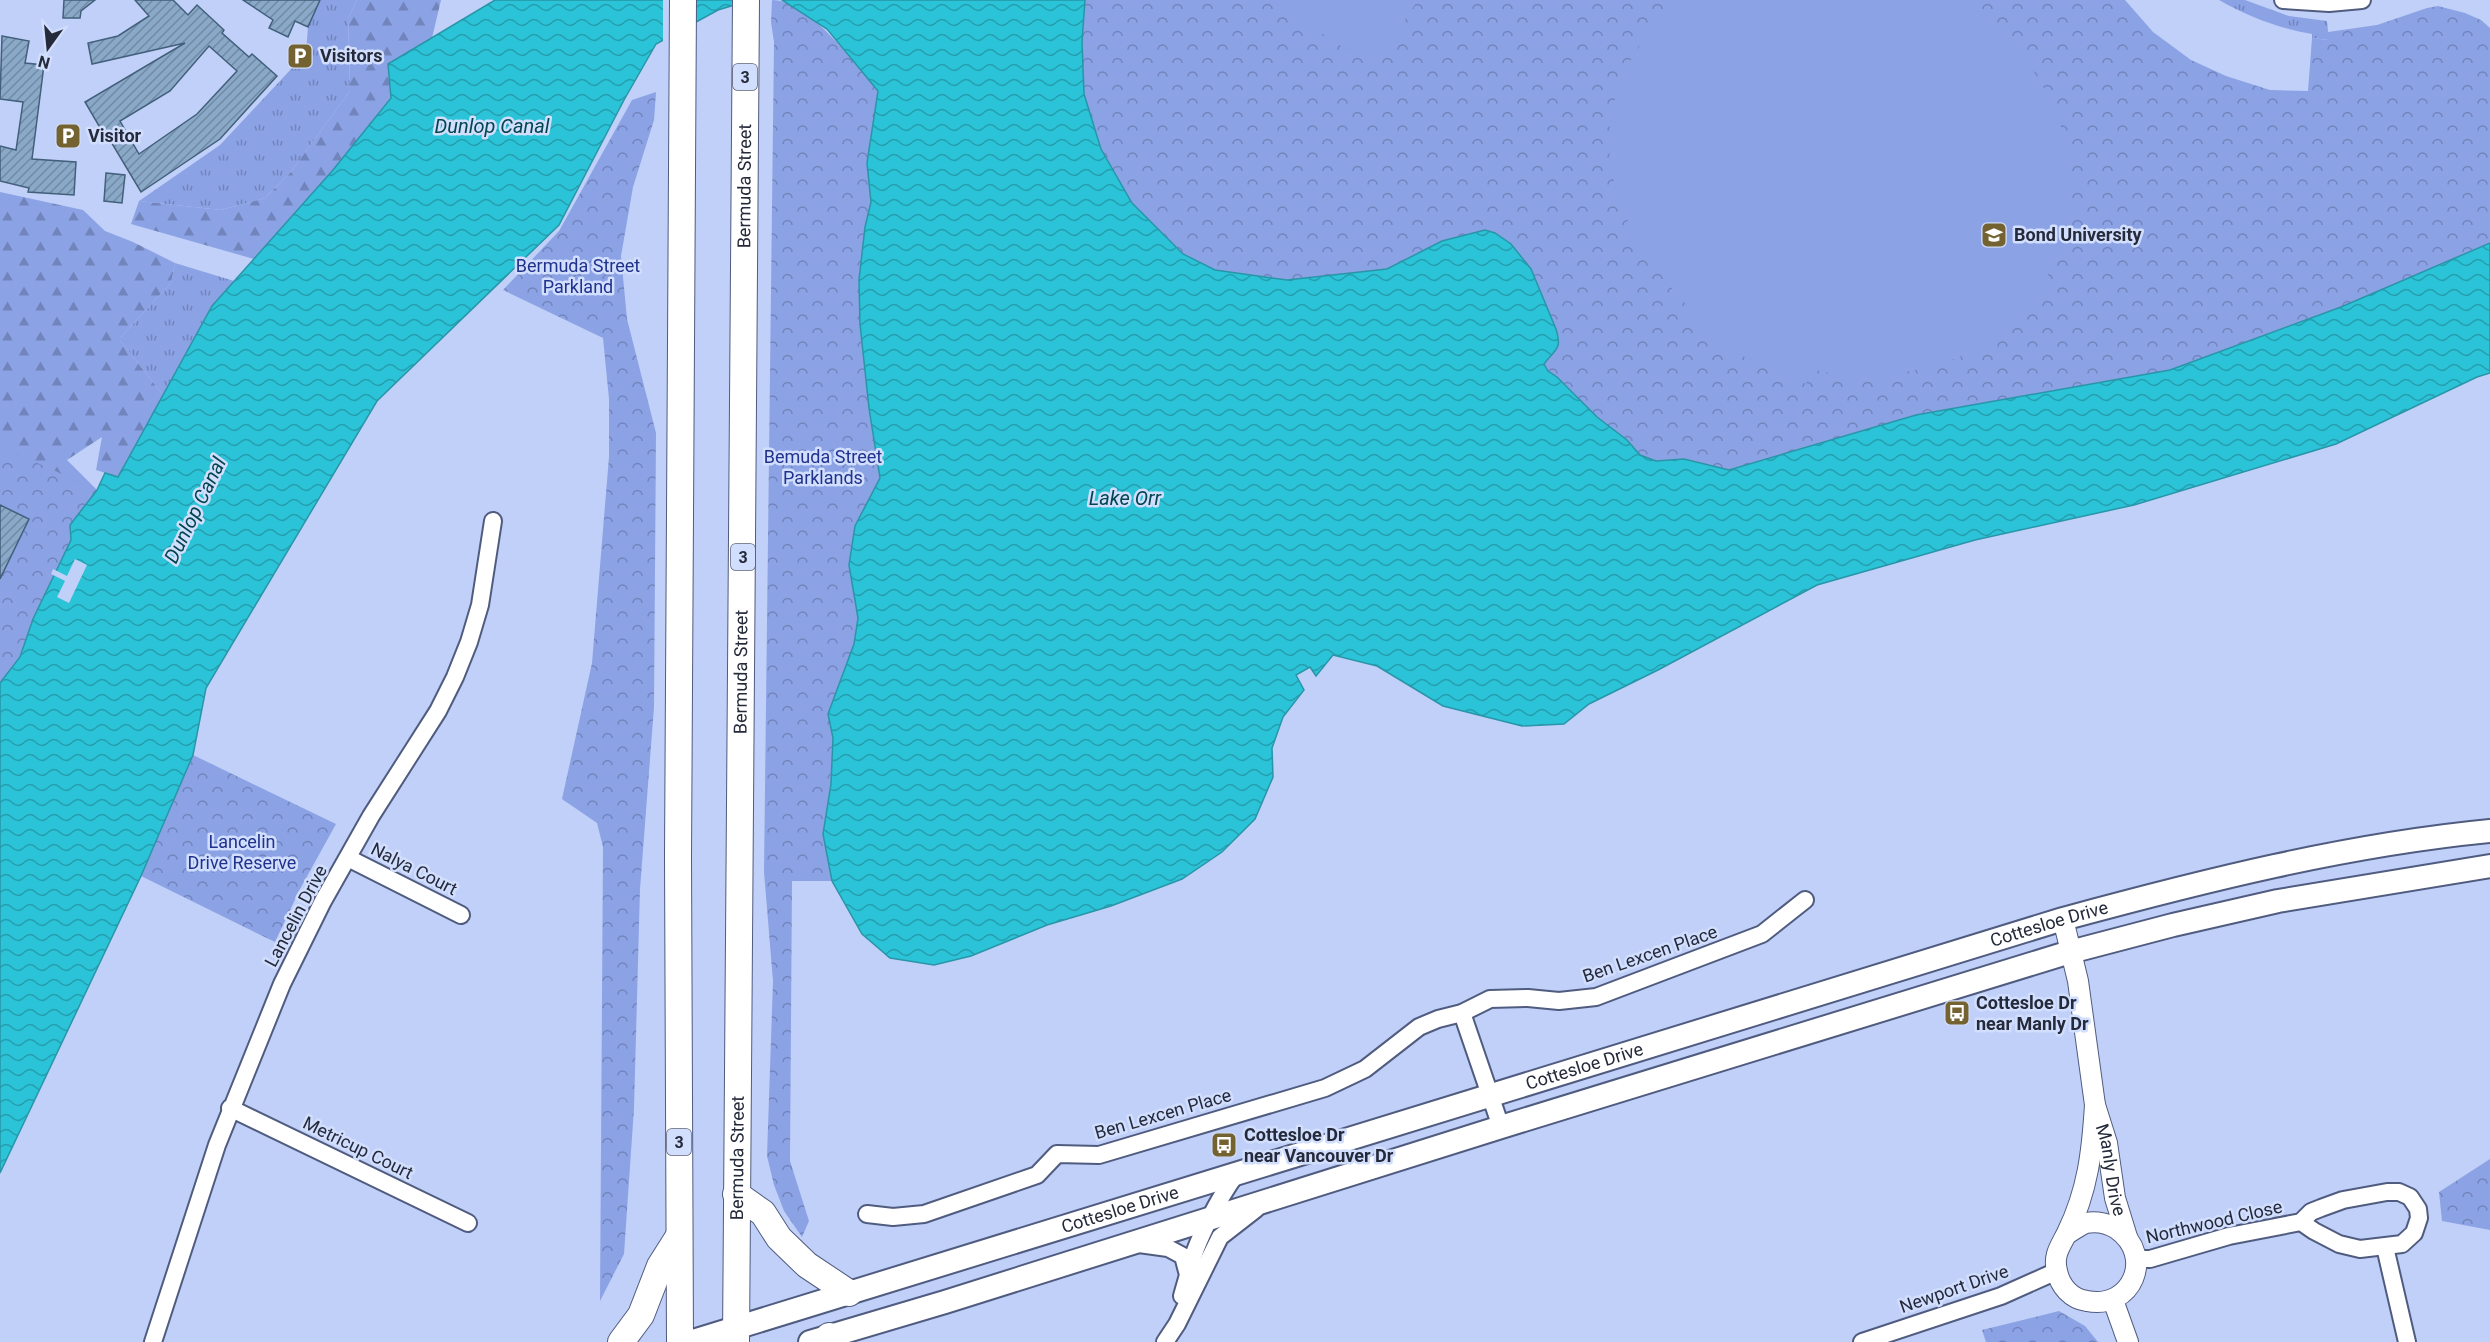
<svg xmlns="http://www.w3.org/2000/svg" width="2490" height="1342" viewBox="0 0 2490 1342" font-family="Roboto,sans-serif">
<style>
.grass{fill:url(#grass-tufts)}
.forest{fill:url(#forest-firs)}
.park{fill:url(#park-crowns)}
.pitch{fill:#8ba2e5}
.water{fill:url(#water-waves);stroke:#2995a8;stroke-width:1.5}
.pier{fill:#c1d0f8}
.building{fill:url(#building-hatch);stroke:#425f7c;stroke-width:1.5;fill-rule:evenodd}
.lines{fill:none;stroke-linecap:round;stroke-linejoin:round}
.minor-casing{stroke:#505c7f;stroke-width:20}
.tertiary-casing{stroke:#505c7f;stroke-width:22}
.secondary-casing{stroke:#505c7f;stroke-width:26}
.primary-casing{stroke:#505c7f;stroke-width:28}
.minor{stroke:#fff;stroke-width:16}
.tertiary{stroke:#fff;stroke-width:20}
.secondary{stroke:#fff;stroke-width:22}
.primary{stroke:#fff;stroke-width:26}
.labels{text-anchor:middle;stroke-width:5;stroke-linejoin:round;paint-order:stroke}
.shield{fill:#d1defe;stroke:#596075;stroke-width:1.5}
.shield-label{font-size:16px;font-weight:bold;fill:#252a3a}
.poi-label{font-size:18px;font-weight:bold;fill:#252a3a;stroke:#d1defe;text-anchor:start}
.street-label{font-size:18px;fill:#252a3a;stroke:#d1defe}
.park-label{font-size:18px;fill:#21328d;stroke:#d1defe}
.water-label{font-size:20px;font-style:italic;fill:#02454d;stroke:#d1defe}
</style>
<defs>
<pattern id="grass-tufts" width="24" height="20" patternUnits="userSpaceOnUse" patternTransform="scale(1.5)"><rect width="24" height="20" fill="#8ba2e5"/><path d="M3 7l-1-3M5 7V3M7 7l1-3M15 17l-1-3M17 17v-4M19 17l1-3" fill="none" stroke="#7184bb"/></pattern>
<pattern id="forest-firs" width="22" height="20" patternUnits="userSpaceOnUse" patternTransform="scale(1.5)"><rect width="22" height="20" fill="#8ba2e5"/><path d="M5 1l3.5 6h-7zM16 11l3.5 6h-7z" fill="#7184bb"/></pattern>
<pattern id="park-crowns" width="20" height="18" patternUnits="userSpaceOnUse" patternTransform="scale(1.5)"><rect width="20" height="18" fill="#8ba2e5"/><path d="M2 6a3 3 0 1 1 6 0M12 15a3 3 0 1 1 6 0" fill="none" stroke="#7184bb"/></pattern>
<pattern id="water-waves" width="16" height="10" patternUnits="userSpaceOnUse" patternTransform="scale(1.5)"><rect width="16" height="10" fill="#2bc3d7"/><path d="M0 5q4-4 8 0t8 0" fill="none" stroke="#259faf"/></pattern>
<pattern id="building-hatch" width="6" height="6" patternUnits="userSpaceOnUse" patternTransform="scale(1.5)"><rect width="6" height="6" fill="#8aa9c9"/><path d="M-1 1l2-2M0 6l6-6M5 7l2-2" fill="none" stroke="#718aa4"/></pattern>
</defs>
<rect width="100%" height="100%" fill="#c1d0f8"/>
<g class="grass">
<polygon points="320,0 357,0 348,18 350,91 290,173 265,198 221,210 139,201 220,145 306,53 308,27"/>
<path d="M2219,0H2245L2289,16L2327,21L2329,40L2312,38V34C2278,28 2249,17 2219,0Z"/>
<polygon points="175,263 234,281 212,306 163,395 119,339 171,283"/>
</g>
<g class="forest">
<polygon points="357,0 441,0 432,38 388,64 391,97 333,170 254,259 131,224 139,201 221,210 265,198 290,173 350,91 348,18"/>
<polygon points="0,192 83,210 105,231 133,242 175,263 171,283 119,339 163,395 118,477 96,470 102,437 67,460 97,490 0,506"/>
</g>
<g class="park">
<path d="M772,0C809,0 855,64 878,91L867,163L871,202L865,227L859,280L860,324L869,408L880,478L855,526L849,565L858,618L854,644L828,714L833,738L831,784L823,834L832,881H792L790,1161L809,1221L802,1237L784,1211L774,1185L767,1156L773,981L764,872L774,42L771,22Z"/>
<polygon points="1085,0 2125,0 2153,32 2191,60 2226,76 2270,90 2308,91 2312,38 2328,40 2328,32 2377,25 2427,8 2438,6 2465,13 2481,20 2490,28 2490,243 2341,307 2170,370 1916,415 1729,470 1684,459 1656,461 1640,455 1627,440 1597,417 1557,377 1548,371 1544,364 1559,337 1531,269 1511,244 1485,230 1442,241 1387,269 1287,280 1215,270 1183,254 1132,203 1101,149 1084,94 1082,42"/>
<polygon points="656,92 654,120 633,187 621,256 627,319 656,433 654,707 640,889 634,1108 624,1254 600,1301 603,847 597,823 562,799 592,663 609,457 609,399 603,338 503,290 559,231 632,100"/>
<polygon points="0,446 97,490 70,525 71,540 33,619 20,657 0,683"/>
<polygon points="193,755 336,824 300,889 275,942 141,876"/>
<polygon points="2490,1159 2490,1230 2442,1221 2439,1192"/>
<polygon points="2059,1311 2085,1326 2098,1342 1986,1342 1982,1330"/>
</g>
<g class="pitch">
<polygon points="1270,0 1418,0 1374,67"/>
<path d="M1679,0C1750,0 1821,0 1893,0C1906,0 1951,0 1961,0C1975,5 2004,36 2015,48C2048,84 2070,135 2072,184C2074,243 2037,310 1988,342C1962,359 1929,369 1898,373C1871,377 1840,377 1813,369L1806,384L1727,349L1688,326L1694,313C1625,241 1577,149 1635,53C1647,33 1660,14 1679,0Z"/>
</g>
<g class="water">
<polygon points="495,0 751,0 718,10 656,44 624,100 559,225 377,401 206,688 193,755 141,876 0,1173 0,683 20,657 33,619 71,540 70,525 97,490 105,473 118,477 212,306 333,170 391,98 388,64"/>
<path d="M782,0H1085L1082,42L1084,94L1101,149L1132,203L1183,254L1215,270L1287,280L1387,269L1442,241L1485,230L1495,233L1511,244L1531,269L1556,329C1563,350 1554,350 1544,364L1548,371L1557,377L1597,417L1627,440L1640,455L1656,461L1684,459L1729,470L1916,415L2170,370L2341,307L2490,243V373L2477,377L2336,444L2134,505L1975,540L1817,585L1658,670L1589,704L1564,724L1522,726L1443,706L1377,666L1333,655L1316,676L1310,667L1296,675L1304,690L1283,717L1272,748L1273,777L1255,819L1222,852L1182,879L1111,906L1047,925L971,956L934,965L890,958L862,934L832,881L823,834L831,784L833,738L828,714L854,644L858,618L849,565L855,526L880,478L869,408L860,324L859,280L865,227L871,202L867,163L878,91L827,29Z"/>
</g>
<g class="pier">
<polygon points="663,0 695,0 695,26 663,44"/>
<polygon points="75,559 87,565 69,603 57,597 65,581 51,574 53,569 67,576"/>
</g>
<g class="building">
<polygon points="64,0 95,0 81,11 80,18 63,18"/>
<path d="M135,0H173L188,15L197,5L224,30L222,33L249,57L252,54L277,76L220,139L141,192L104,130L102,131L85,102L185,43L92,64L88,43L118,36L149,16ZM209,46L237,71L197,114L139,154L120,121L170,91Z"/>
<polygon points="243,0 320,0 308,27 295,21 288,37 269,28 273,20"/>
<polygon points="2,36 29,41 25,63 44,65 32,159 76,162 74,195 28,192 29,188 0,181 0,146 16,150 23,102 0,99"/>
<polygon points="106,173 125,175 122,203 104,201"/>
<polygon points="0,505 29,519 0,579"/>
</g>
<g class="lines">
<g class="minor-casing">
<g id="minor">
<polyline points="2283,0 2329,3 2362,0"/>
<polyline points="348,858 461,915"/>
<polyline points="1462,1013 1501,1127"/>
<polyline points="230,1108 468,1223"/>
<polyline points="867,1214 893,1217 924,1214 1037,1175 1057,1154 1099,1155 1325,1088 1365,1069 1419,1027 1438,1019 1462,1013 1490,999 1528,998 1559,1001 1596,997 1762,934 1805,900"/>
<polyline points="1139,1244 1168,1248 1183,1256 1188,1275 1182,1296"/>
<polyline points="2385,1247 2407,1342"/>
<polyline points="2137,1259 2150,1259 2229,1236 2301,1222 2311,1212 2321,1208 2343,1200 2387,1192 2399,1192 2410,1197 2418,1209 2419,1218 2414,1233 2402,1244 2360,1249 2339,1244 2314,1231 2301,1222"/>
<path d="M1189,1272C1194,1244 1220,1196 1237,1173"/>
<polyline points="153,1342 217,1145 282,984 323,901 371,816 438,711 455,677 469,642 480,605 493,521"/>
<polyline points="1165,1342 1177,1324 1220,1237 1256,1209"/>
<polyline points="1862,1342 2001,1296 2057,1271"/>
</g>
</g>
<g class="tertiary-casing">
<g id="tertiary">
<path id="s1" d="M2063,919L2078,981L2095,1105L2107,1143L2115,1198L2127,1237"/>
<path d="M2067,1234C2072,1231 2080,1225 2086,1223C2097,1221 2109,1224 2117,1229C2155,1256 2132,1310 2087,1301C2071,1299 2060,1286 2057,1271C2053,1255 2060,1247 2067,1233C2088,1190 2092,1152 2095,1105"/>
<polyline points="2113,1300 2128,1342"/>
</g>
</g>
<g class="secondary-casing">
<g id="secondary">
<path id="s2" d="M690,1342L2063,919C2203,881 2345,845 2490,831"/>
<polyline points="810,1342 945,1302 1501,1127 2070,952 2173,925 2278,901 2490,866"/>
</g>
</g>
<g class="primary-casing">
<g id="primary">
<polyline points="736,1194 763,1213 779,1238 807,1265 849,1293"/>
<polyline points="621,1342 641,1315 660,1266 679,1236"/>
<polyline points="680,1342 678,857 683,0"/>
<path id="s3" d="M736,1342L746,0"/>
<polyline points="826,1342 829,1336"/>
</g>
</g>
<use href="#minor" class="minor"/>
<use href="#tertiary" class="tertiary"/>
<use href="#secondary" class="secondary"/>
<use href="#primary" class="primary"/>
</g>
<defs>
<g id="parking-square" transform="scale(1.35)"><rect x="-9" y="-9" width="18" height="18" rx="4" fill="#746230" stroke="#d1defe"/><path d="M-3.5-5.5H1a3.5 3.5 0 0 1 0 7H-1V5.5H-3.5ZM-1-3.4V-.6H.8a1.4 1.4 0 0 0 0-2.8Z" fill="#fff"/></g>
<g id="university-square" transform="scale(1.35)"><rect x="-9" y="-9" width="18" height="18" rx="4" fill="#746230" stroke="#d1defe"/><path d="M0-5L7-2L0 1L-7-2ZM-4 1L0 2.5L4 1V4Q0 6-4 4Z" fill="#fff"/></g>
<g id="bus-square" transform="scale(1.35)"><rect x="-9" y="-9" width="18" height="18" rx="4" fill="#746230" stroke="#d1defe"/><path d="M-5-6H5V4H4V6H2V4H-2V6H-4V4H-5ZM-3.5-4V0h7V-4ZM-3.5 1.2v1.5H-2V1.2ZM2 1.2v1.5H3.5V1.2Z" fill="#fff"/></g>
</defs>
<g fill-rule="evenodd">
<use href="#parking-square" x="300" y="56"/>
<use href="#parking-square" x="68" y="136"/>
<use href="#university-square" x="1994" y="235"/>
<use href="#bus-square" x="1957" y="1013"/>
<use href="#bus-square" x="1224" y="1145"/>
</g>
<g class="labels">
<g class="shield">
<rect x="733" y="64" width="24" height="26" rx="4.5"/>
<rect x="731" y="544" width="24" height="26" rx="4.5"/>
<rect x="667" y="1129" width="24" height="26" rx="4.5"/>
</g>
<g class="shield-label">
<text x="745" y="83">3</text>
<text x="743" y="563">3</text>
<text x="679" y="1148">3</text>
</g>
<g class="poi-label">
<text x="320" y="62">Visitors</text>
<text x="88" y="142">Visitor</text>
<text x="2014" y="241">Bond University</text>
<text x="1976" y="1009">Cottesloe Dr<tspan x="1976" dy="21">near Manly Dr</tspan></text>
<text x="1244" y="1141">Cottesloe Dr<tspan x="1244" dy="21">near Vancouver Dr</tspan></text>
</g>
<g class="street-label">
<text dy="6" stroke="none"><textPath href="#s3" startOffset="1156">Bermuda Street</textPath></text>
<text dy="6" stroke="none"><textPath href="#s3" startOffset="670">Bermuda Street</textPath></text>
<text transform="translate(414 869) rotate(27)" y="6">Nalya Court</text>
<text transform="translate(296 916) rotate(-62)" y="6">Lancelin Drive</text>
<text dy="6" stroke="none"><textPath href="#s2" startOffset="1422">Cottesloe Drive</textPath></text>
<text transform="translate(1650 954) rotate(-19)" y="6">Ben Lexcen Place</text>
<text dy="6" stroke="none"><textPath href="#s2" startOffset="936">Cottesloe Drive</textPath></text>
<text transform="translate(1163 1114) rotate(-16)" y="6">Ben Lexcen Place</text>
<text transform="translate(358 1148) rotate(26)" y="6">Metricup Court</text>
<text dy="6" stroke="none"><textPath href="#s3" startOffset="184">Bermuda Street</textPath></text>
<text dy="6" stroke="none"><textPath href="#s1" startOffset="256">Manly Drive</textPath></text>
<text dy="6" stroke="none"><textPath href="#s2" startOffset="450">Cottesloe Drive</textPath></text>
<text transform="translate(2214 1222) rotate(-13)" y="6">Northwood Close</text>
<text transform="translate(1954 1289) rotate(-19)" y="6">Newport Drive</text>
</g>
<g class="park-label">
<text x="578" y="272">Bermuda Street<tspan x="578" dy="21">Parkland</tspan></text>
<text x="823" y="463">Bemuda Street<tspan x="823" dy="21">Parklands</tspan></text>
<text x="242" y="848">Lancelin<tspan x="242" dy="21">Drive Reserve</tspan></text>
</g>
<g class="water-label">
<text x="492" y="133">Dunlop Canal</text>
<text x="1125" y="505">Lake Orr</text>
<text transform="translate(195 510) rotate(-64)" y="7">Dunlop Canal</text>
</g>
</g>
<g transform="translate(48 48) rotate(195)" stroke="#d1defe" stroke-width="4.5" paint-order="stroke">
<path d="M0-4.5L10 22L0 15L-10 22Z" fill="#252a3a"/>
<text y="-9" font-size="16" font-weight="bold" text-anchor="middle" fill="#252a3a">N</text>
</g>
</svg>
